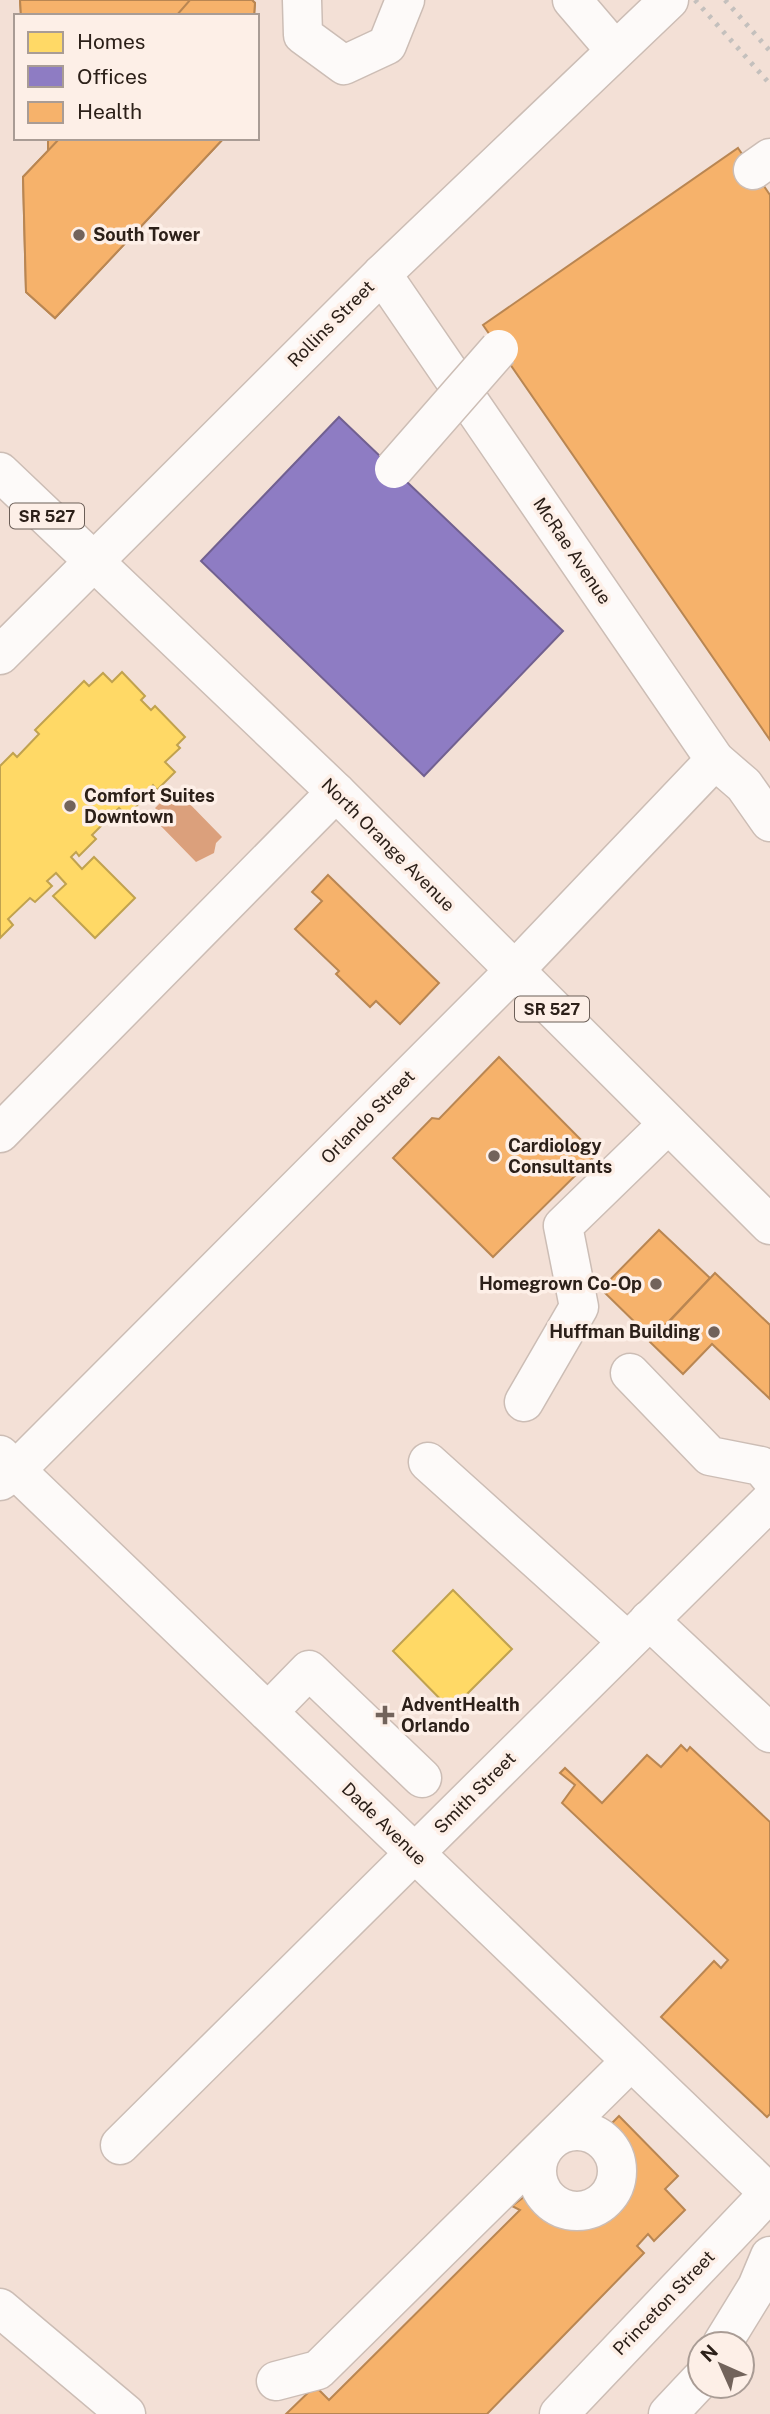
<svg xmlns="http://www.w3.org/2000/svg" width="770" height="2414" viewBox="0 0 770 2414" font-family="'Public Sans',sans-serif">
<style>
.water{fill:#dba07c}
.homes{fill:#ffd966;stroke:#c0a24f;stroke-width:2}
.offices{fill:#8e7cc3;stroke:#716090;stroke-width:2}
.health{fill:#f6b26b;stroke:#b98652;stroke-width:2}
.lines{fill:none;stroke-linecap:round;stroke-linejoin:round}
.minor-casing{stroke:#ccbdb5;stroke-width:41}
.major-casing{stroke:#ccbdb5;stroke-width:41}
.highway-casing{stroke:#ccbdb5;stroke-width:41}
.minor{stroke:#fdfaf9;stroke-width:38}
.major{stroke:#fdfaf9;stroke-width:38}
.highway{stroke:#fdfaf9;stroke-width:38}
.rail{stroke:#c4c0bd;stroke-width:5;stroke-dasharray:3.5 7;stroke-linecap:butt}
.minor-bridge-casing{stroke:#ccbdb5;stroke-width:41;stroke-linecap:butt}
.minor-bridge{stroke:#fdfaf9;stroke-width:38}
.poi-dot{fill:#72635b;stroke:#fdefe7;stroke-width:2.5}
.labels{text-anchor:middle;stroke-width:7;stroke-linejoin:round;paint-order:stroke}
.shield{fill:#fdefe7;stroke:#6b5e57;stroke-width:2}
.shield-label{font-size:16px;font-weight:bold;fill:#2c2019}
.poi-label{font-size:18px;font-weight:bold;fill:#2c2019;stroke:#fdefe7;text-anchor:start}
.street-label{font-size:18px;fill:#2c2019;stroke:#fdefe7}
</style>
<rect width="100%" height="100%" fill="#f3e0d6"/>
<polygon class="water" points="169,794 176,802 182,796 222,837 216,843 214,853 196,862 157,822 163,816 155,808"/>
<g class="homes">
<polygon points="122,672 145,696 141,700 151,710 155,706 185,737 177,745 180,748 165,762 175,772 157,790 153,785 128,817 119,808 92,835 96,839 79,856 76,852 71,857 82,869 94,857 135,898 95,938 53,896 66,884 56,873 47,881 52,886 35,902 30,898 8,919 13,925 0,938 0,766 13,753 17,757 39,734 35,730 84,681 89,686 103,673 112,682"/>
<polygon points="453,1590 512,1649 451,1710 393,1651"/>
</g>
<polygon class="offices" points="339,417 563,631 424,776 201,561"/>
<g class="health">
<polygon points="20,0 120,0 105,16 21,16"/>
<polygon points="20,0 252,0 255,3 254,16 21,16"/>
<polygon points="190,0 252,0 255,3 254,16 176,16"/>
<polygon points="48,138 224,138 55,318 26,292 23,177 48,151"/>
<polygon points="60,138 224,138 55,318 26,292 23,177"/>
<polygon points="738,148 770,195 770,740 483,325"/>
<polygon points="328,875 439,983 400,1024 376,1001 370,1007 336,974 339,971 295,929 322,901 312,892"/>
<polygon points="499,1057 596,1155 493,1257 393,1158 432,1118 439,1119"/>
<polygon points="659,1230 710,1278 652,1339 601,1289"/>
<polygon points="715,1273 770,1325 770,1399 712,1344 683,1374 650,1342"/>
<polygon points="681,1745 687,1751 690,1747 770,1822 770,2114 767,2117 661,2017 714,1961 721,1968 728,1960 562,1803 575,1785 560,1773 565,1768 602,1803 647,1755 661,1767"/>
<polygon points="619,2116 678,2176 665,2189 685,2210 654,2241 648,2234 637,2246 644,2253 487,2414 286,2414 315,2386 329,2400 520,2210 512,2206 524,2197 551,2221 578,2227 605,2218 618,2208 628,2194 632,2177 632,2159 626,2141 610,2125"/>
</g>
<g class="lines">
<g class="minor-casing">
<g id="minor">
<polyline points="302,0 303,35 344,65 387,45 405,0"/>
<polyline points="572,0 614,49"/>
<polyline points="753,170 770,158"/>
<polyline points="382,274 715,760 744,785 770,822"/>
<polyline points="0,655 382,274 669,0"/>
<polyline points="0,1133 336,792"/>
<polyline points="630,1373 710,1456 761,1466 770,1477"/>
<polyline points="524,1402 579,1307 563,1226 668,1124"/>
<polyline points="0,1455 769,2193"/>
<polyline points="428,1462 627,1641"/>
<polyline points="0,1481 16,1470 513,972 715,760"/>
<polyline points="649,1620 770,1733"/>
<polyline points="268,1712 309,1670 422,1778"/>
<circle cx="577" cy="2171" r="40"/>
<polyline points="120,2145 770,1501"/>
<polyline points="276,2381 318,2370 631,2061"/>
</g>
</g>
<g class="major-casing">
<g id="major">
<polyline points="0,472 336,792 770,1225"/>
<polyline points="722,2344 757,2287 770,2256"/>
<polyline points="559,2414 770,2192"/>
<polyline points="668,2414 700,2380"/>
</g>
</g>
<g class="highway-casing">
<polyline id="highway" points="0,2308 126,2414"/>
</g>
<use href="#minor" class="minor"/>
<use href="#major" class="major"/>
<use href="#highway" class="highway"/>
<g class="rail">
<polyline points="695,0 770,84"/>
<polyline points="725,0 770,51"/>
</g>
<g class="minor-bridge-casing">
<polyline id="minor-bridge" points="394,469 499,349"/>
</g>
<use href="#minor-bridge" class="minor-bridge"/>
</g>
<g class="poi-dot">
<circle cx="79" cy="235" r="7"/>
<circle cx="70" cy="806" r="7"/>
<circle cx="494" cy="1156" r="7"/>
<circle cx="656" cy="1284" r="7"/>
<circle cx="714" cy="1332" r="7"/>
<path d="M381.5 1704.5h7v7h7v7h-7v7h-7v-7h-7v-7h7z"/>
</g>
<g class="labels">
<g class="shield">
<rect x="10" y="503.5" width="74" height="25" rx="5"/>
<rect x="515" y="996.5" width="74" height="25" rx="5"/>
</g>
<g class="shield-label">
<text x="47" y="522">SR 527</text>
<text x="552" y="1015">SR 527</text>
</g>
<g class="poi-label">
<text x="93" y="241">South Tower</text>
<text x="84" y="802">Comfort Suites<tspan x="84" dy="21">Downtown</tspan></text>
<text x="508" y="1152">Cardiology<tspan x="508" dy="21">Consultants</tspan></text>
<text x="642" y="1290" text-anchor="end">Homegrown Co-Op</text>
<text x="700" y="1338" text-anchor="end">Huffman Building</text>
<text x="401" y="1711">AdventHealth<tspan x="401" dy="21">Orlando</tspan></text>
</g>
<g class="street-label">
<text transform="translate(331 324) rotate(-45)" y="6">Rollins Street</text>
<text transform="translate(572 551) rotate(56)" y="6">McRae Avenue</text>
<text transform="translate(388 845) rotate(45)" y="6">North Orange Avenue</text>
<text transform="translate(368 1117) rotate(-45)" y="6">Orlando Street</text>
<text transform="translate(475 1793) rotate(-45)" y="6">Smith Street</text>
<text transform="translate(384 1824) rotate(44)" y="6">Dade Avenue</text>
<text transform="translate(664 2303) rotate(-46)" y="6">Princeton Street</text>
</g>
</g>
<rect x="14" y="14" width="245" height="126" fill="#fdefe7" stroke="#a99c95" stroke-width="2"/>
<rect x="28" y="32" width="35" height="21" fill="#ffd966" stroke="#a99c95" stroke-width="2"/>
<text x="77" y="49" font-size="21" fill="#2c2019">Homes</text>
<rect x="28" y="66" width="35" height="21" fill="#8e7cc3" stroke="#a99c95" stroke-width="2"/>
<text x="77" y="84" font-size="21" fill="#2c2019">Offices</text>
<rect x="28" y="102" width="35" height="21" fill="#f6b26b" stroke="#a99c95" stroke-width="2"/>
<text x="77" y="119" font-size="21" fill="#2c2019">Health</text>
<g transform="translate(721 2365) rotate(315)"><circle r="33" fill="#fdefe7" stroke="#a99c95" stroke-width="2"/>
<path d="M0-5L12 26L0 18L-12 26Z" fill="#72635b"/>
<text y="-10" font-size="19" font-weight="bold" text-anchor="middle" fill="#2c2019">N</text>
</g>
</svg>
